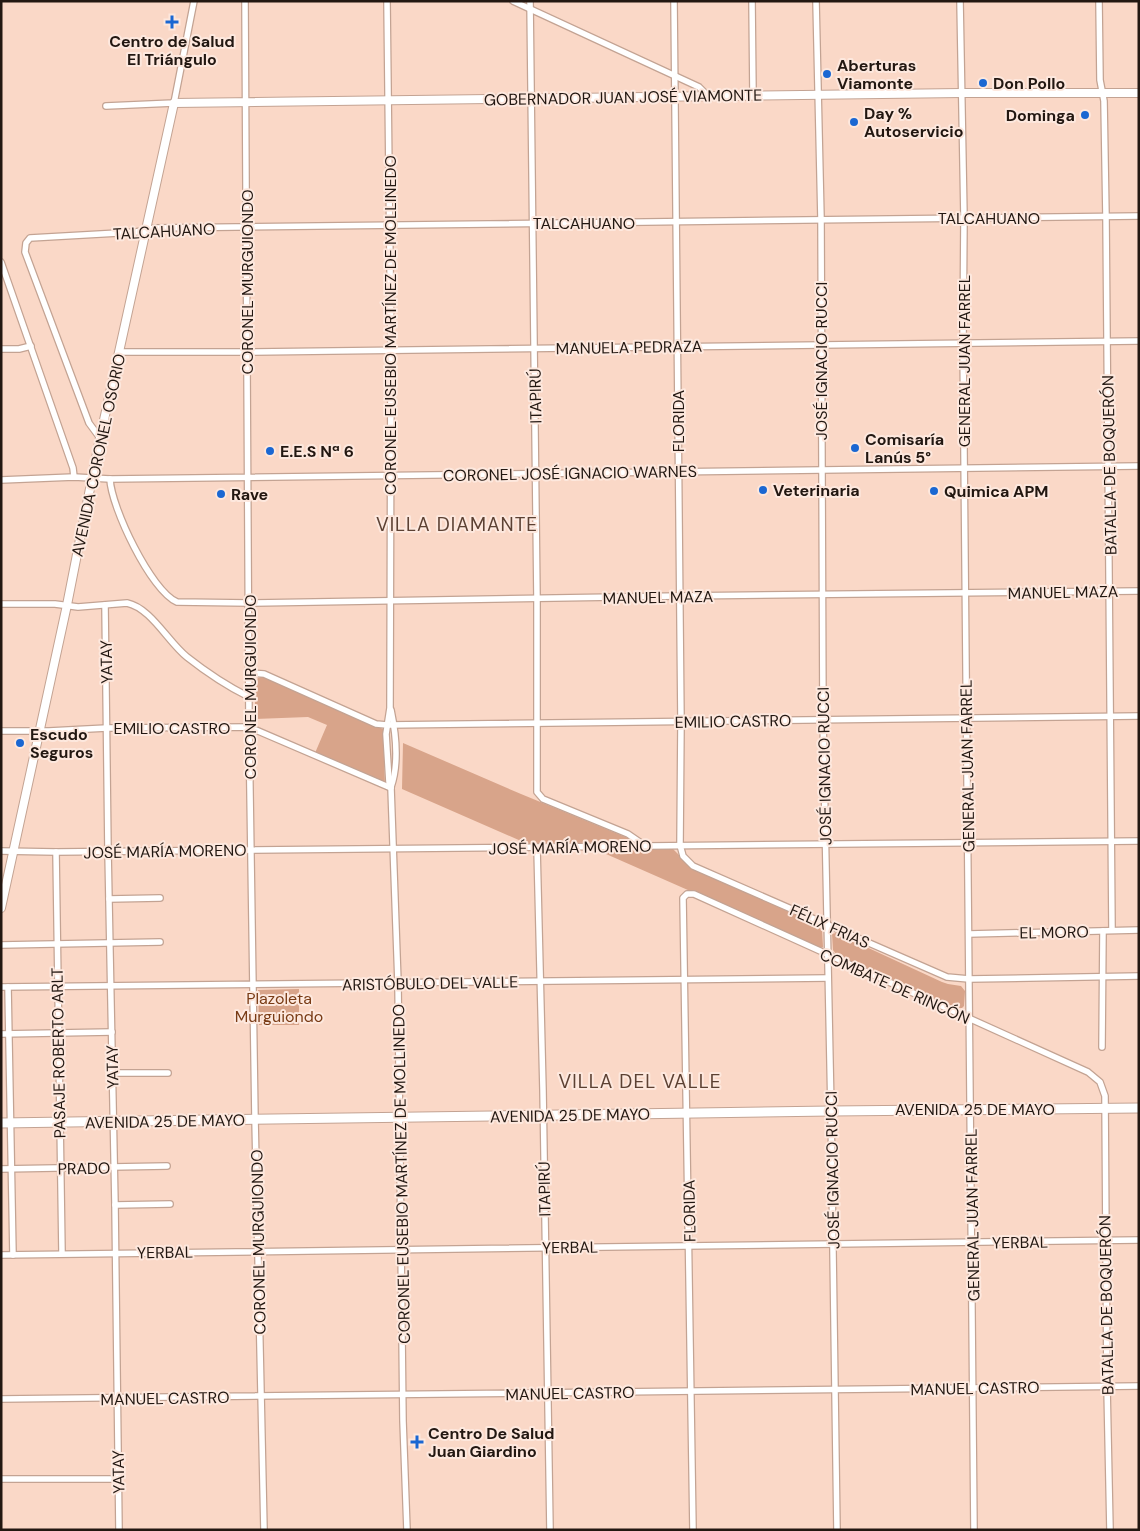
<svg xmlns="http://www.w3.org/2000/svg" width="1140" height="1531" viewBox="0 0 1140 1531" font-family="'DM Sans',sans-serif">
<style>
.green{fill:#d8a48a}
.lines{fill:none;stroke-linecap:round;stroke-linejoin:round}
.minor-casing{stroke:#c3a393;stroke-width:8}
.tertiary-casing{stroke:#c3a393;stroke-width:10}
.secondary-casing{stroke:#c3a393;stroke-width:11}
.minor{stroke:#fff;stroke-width:5.5}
.tertiary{stroke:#fff;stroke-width:8}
.secondary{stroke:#fff;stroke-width:9}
.poi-dot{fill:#1a67d2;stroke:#fde8de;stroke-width:2}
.labels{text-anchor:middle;stroke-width:4;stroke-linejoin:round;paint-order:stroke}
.poi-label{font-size:16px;font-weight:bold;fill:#221711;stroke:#fde8de;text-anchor:start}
.street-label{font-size:16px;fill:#221711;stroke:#fde8de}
.park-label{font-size:16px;fill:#793b15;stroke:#fde8de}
.quarter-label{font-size:19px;letter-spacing:1px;fill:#5c4133;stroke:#fde8de}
</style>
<rect width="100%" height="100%" fill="#fad8c7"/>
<g class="green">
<polygon points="264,676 383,729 385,785 315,753 327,725 308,717 255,719 255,682 258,678"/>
<polygon points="403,743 521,794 628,838 629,842 521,844 521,841 402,789"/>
<polygon points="673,849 692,868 819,925 822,929 823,947 820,948 606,854 606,850"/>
<polygon points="836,933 942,982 948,984 961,986 965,991 964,1006 962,1008 956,1008 836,954 833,950 832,934"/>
<polygon points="299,989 299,1025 259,1025 258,990"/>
</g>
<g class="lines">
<g class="minor-casing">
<g id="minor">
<polyline points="245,1 249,727 255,1119 264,1530"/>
<polyline points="387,1 391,350 390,708 386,734 389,782 391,788 398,983 403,1421 407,1530"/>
<polyline points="513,1 699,87 709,97"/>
<polyline points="530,1 537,599 537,792 543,799 628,834 644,845"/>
<polyline points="674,1 681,722 680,845 683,856 693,866 947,977 969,979 1139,976"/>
<polyline points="752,1 753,95"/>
<polyline points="816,1 821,219 823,720 831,1111 837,1530"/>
<polyline points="960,1 964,218 963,342 974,1530"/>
<polyline points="1099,1 1100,80 1104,101 1106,217 1112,930"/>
<polyline points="106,106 174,103 194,1"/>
<polyline points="1,262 73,468 74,477"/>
<polyline points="1,349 19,349 31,346"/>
<polyline points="119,352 248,352 1139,341"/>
<polyline points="100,438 89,423 25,252 26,243 30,238 136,232 155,228 1139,216"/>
<path d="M110,479C111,507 151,591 177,602L249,603L679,596L1139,591"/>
<polyline points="1,480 74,477 110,479 1139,466"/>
<path d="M1,604H55L78,607L127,603C151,608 168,642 187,657C206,672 227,686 249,697"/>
<polyline points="105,605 108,851 115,1205 119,1530"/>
<polyline points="249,673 264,674 376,724 387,725 1139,716"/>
<path d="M391,710C396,734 399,764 391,787"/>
<polyline points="1,731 49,731 107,728 249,727 391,788"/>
<polyline points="537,848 543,1090 550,1530"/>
<polyline points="1,851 56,852 1139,841"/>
<polyline points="56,852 62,1253"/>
<polyline points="109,899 160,898"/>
<polyline points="969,934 1139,930"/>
<polyline points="1,945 160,942"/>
<polyline points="1,987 828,978"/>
<polyline points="8,987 13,1255"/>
<polyline points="1,1034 112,1032"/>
<polyline points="1102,1047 1103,931"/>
<polyline points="112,1073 168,1073"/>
<polyline points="1,1169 167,1166"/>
<polyline points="115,1205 170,1204"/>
<polyline points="1,1255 1139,1240"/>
<polyline points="1,1399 1139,1386"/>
<polyline points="1,1479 118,1479"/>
<polyline points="693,1530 683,898 687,894 694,894 1088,1072 1100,1082 1105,1096 1107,1387 1110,1530"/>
</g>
</g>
<g class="tertiary-casing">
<polyline id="tertiary" points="1,908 67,605 100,438 174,103 962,93 1139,93"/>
</g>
<g class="secondary-casing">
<polyline id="secondary" points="1,1123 831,1111 1139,1108"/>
</g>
<use href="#minor" class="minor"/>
<use href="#tertiary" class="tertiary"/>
<use href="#secondary" class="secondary"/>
</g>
<g class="poi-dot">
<path d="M169.5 14.5h5v5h5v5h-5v5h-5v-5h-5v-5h5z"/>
<circle cx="827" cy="74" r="5"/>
<circle cx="983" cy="83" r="5"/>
<circle cx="1085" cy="115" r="5"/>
<circle cx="854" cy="122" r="5"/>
<circle cx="855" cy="448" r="5"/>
<circle cx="270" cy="451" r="5"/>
<circle cx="763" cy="490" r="5"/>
<circle cx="934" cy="491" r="5"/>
<circle cx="221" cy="494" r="5"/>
<circle cx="20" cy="743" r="5"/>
<path d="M414.5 1434.5h5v5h5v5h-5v5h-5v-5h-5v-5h5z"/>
</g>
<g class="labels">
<g class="poi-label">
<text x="172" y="47" text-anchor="middle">Centro de Salud<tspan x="172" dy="18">El Triángulo</tspan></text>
<text x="837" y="71">Aberturas<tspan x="837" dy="18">Viamonte</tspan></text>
<text x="993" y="89">Don Pollo</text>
<text x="864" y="119">Day %<tspan x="864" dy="18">Autoservicio</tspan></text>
<text x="1075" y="121" text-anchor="end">Dominga</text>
<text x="865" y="445">Comisaría<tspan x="865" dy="18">Lanús 5°</tspan></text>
<text x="280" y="457">E.E.S Nª 6</text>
<text x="773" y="496">Veterinaria</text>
<text x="944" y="497">Quimica APM</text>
<text x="231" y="500">Rave</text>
<text x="30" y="740">Escudo<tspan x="30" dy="18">Seguros</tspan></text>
<text x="428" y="1439">Centro De Salud<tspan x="428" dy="18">Juan Giardino</tspan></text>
</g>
<g class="street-label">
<text transform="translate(623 97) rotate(-1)" y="6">GOBERNADOR JUAN JOSÉ VIAMONTE</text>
<text x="989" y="224">TALCAHUANO</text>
<text x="584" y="229">TALCAHUANO</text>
<text transform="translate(164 231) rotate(-3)" y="6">TALCAHUANO</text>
<text transform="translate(247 282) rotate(-90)" y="6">CORONEL MURGUIONDO</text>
<text transform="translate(390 325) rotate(-90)" y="6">CORONEL EUSEBIO MARTÍNEZ DE MOLLINEDO</text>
<text transform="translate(629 347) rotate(-1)" y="6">MANUELA PEDRAZA</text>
<text transform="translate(821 361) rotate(-90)" y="6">JOSÉ IGNACIO RUCCI</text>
<text transform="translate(964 361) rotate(-90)" y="6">GENERAL JUAN FARREL</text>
<text transform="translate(535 396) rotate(-91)" y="6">ITAPIRÚ</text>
<text transform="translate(678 421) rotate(-90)" y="6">FLORIDA</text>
<text transform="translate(98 455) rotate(-78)" y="6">AVENIDA CORONEL OSORIO</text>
<text transform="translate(1109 465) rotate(-91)" y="6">BATALLA DE BOQUERÓN</text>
<text transform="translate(570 473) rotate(-1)" y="6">CORONEL JOSÉ IGNACIO WARNES</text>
<text transform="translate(1063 592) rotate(-1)" y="6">MANUEL MAZA</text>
<text transform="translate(658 597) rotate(-1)" y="6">MANUEL MAZA</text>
<text transform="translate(106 662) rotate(-91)" y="6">YATAY</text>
<text transform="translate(250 687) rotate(-90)" y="6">CORONEL MURGUIONDO</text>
<text transform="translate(733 721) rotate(-1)" y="6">EMILIO CASTRO</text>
<text x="172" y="734">EMILIO CASTRO</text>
<text transform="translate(824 766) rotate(-91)" y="6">JOSÉ IGNACIO RUCCI</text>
<text transform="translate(967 766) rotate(-91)" y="6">GENERAL JUAN FARREL</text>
<text transform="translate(570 847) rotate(-1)" y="6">JOSÉ MARÍA MORENO</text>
<text transform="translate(165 851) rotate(-1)" y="6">JOSÉ MARÍA MORENO</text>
<text transform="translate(830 926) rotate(24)" y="6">FÉLIX FRIAS</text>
<text transform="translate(1054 932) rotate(-1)" y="6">EL MORO</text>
<text transform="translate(430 983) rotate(-1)" y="6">ARISTÓBULO DEL VALLE</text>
<text transform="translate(895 986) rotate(24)" y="6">COMBATE DE RINCÓN</text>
<text transform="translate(58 1053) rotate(-91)" y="6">PASAJE ROBERTO ARLT</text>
<text transform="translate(112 1067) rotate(-91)" y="6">YATAY</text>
<text x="975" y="1115">AVENIDA 25 DE MAYO</text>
<text transform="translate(570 1115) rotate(-1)" y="6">AVENIDA 25 DE MAYO</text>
<text transform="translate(165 1121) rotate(-1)" y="6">AVENIDA 25 DE MAYO</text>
<text transform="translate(84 1168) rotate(-1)" y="6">PRADO</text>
<text transform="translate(832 1170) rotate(-91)" y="6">JOSÉ IGNACIO RUCCI</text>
<text transform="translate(401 1174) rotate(-91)" y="6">CORONEL EUSEBIO MARTÍNEZ DE MOLLINEDO</text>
<text transform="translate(544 1189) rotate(-91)" y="6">ITAPIRÚ</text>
<text transform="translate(689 1211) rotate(-91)" y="6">FLORIDA</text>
<text transform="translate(972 1215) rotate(-91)" y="6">GENERAL JUAN FARREL</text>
<text transform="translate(258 1242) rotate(-91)" y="6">CORONEL MURGUIONDO</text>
<text transform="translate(1020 1242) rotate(-1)" y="6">YERBAL</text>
<text transform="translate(570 1247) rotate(-1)" y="6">YERBAL</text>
<text transform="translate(165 1252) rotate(-1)" y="6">YERBAL</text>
<text transform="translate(1106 1305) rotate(-91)" y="6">BATALLA DE BOQUERÓN</text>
<text transform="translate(975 1388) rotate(-1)" y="6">MANUEL CASTRO</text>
<text transform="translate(570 1393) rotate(-1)" y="6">MANUEL CASTRO</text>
<text transform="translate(165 1398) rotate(-1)" y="6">MANUEL CASTRO</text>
<text transform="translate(118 1472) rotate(-91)" y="6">YATAY</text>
</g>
<g class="park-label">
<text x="279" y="1004">Plazoleta<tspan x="279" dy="18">Murguiondo</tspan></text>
</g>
<g class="quarter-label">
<text x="457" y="531">VILLA DIAMANTE</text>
<text x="640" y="1088">VILLA DEL VALLE</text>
</g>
</g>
<rect width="1140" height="1531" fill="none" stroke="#221711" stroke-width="5"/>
</svg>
